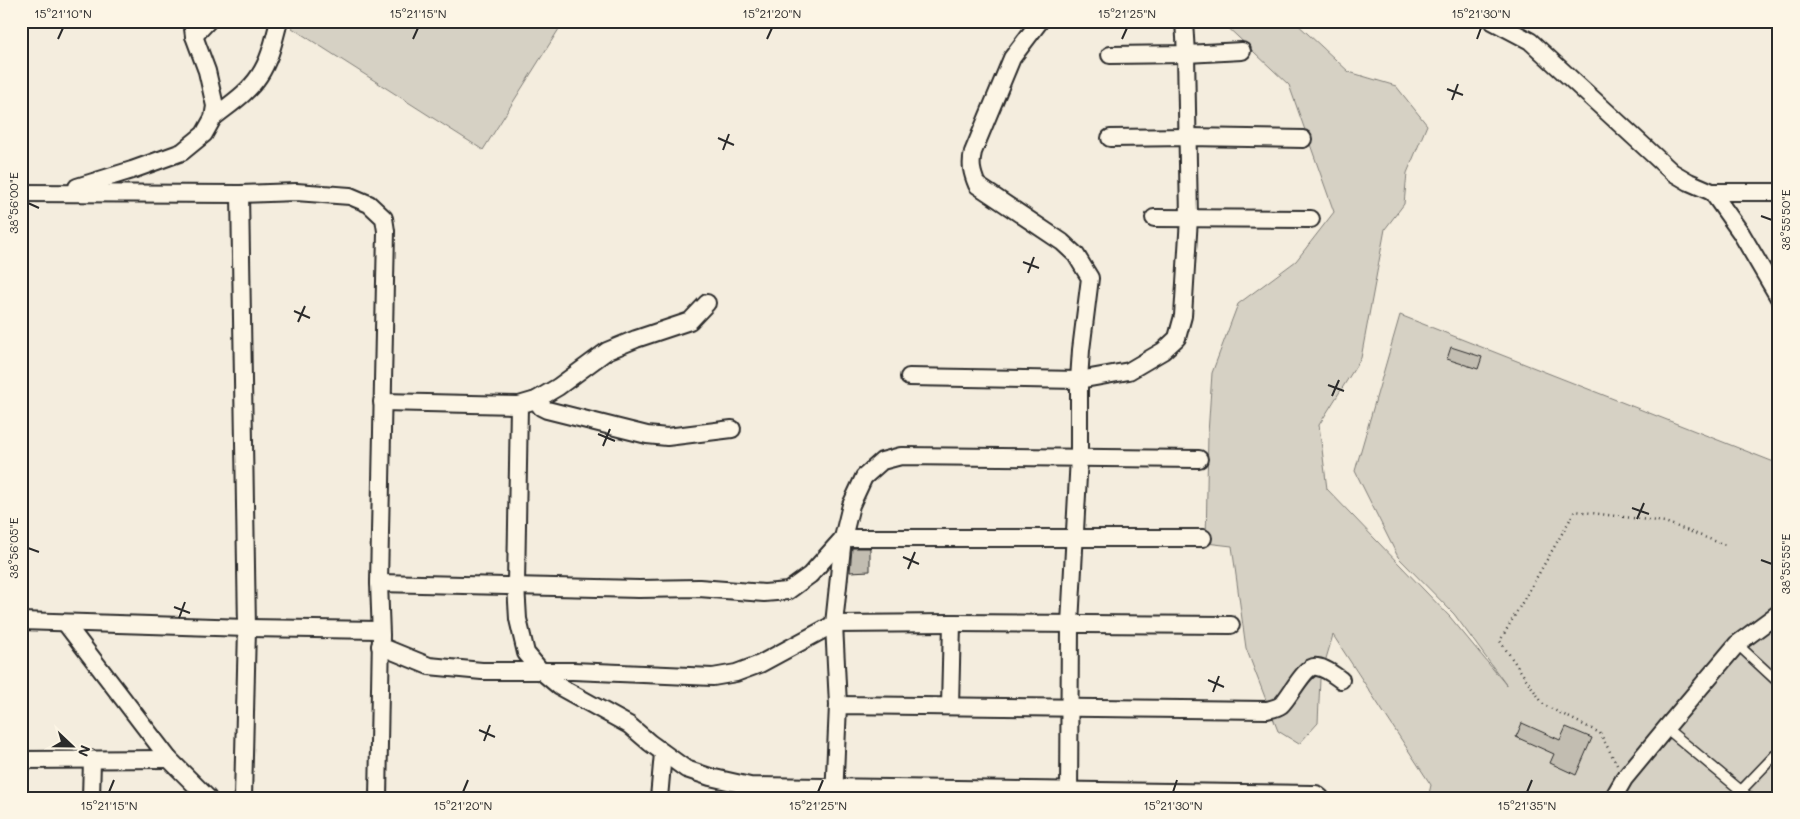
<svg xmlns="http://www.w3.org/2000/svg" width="1800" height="819" viewBox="0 0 1800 819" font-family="Mali,sans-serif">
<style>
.green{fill:#d6d1c4;stroke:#807e78}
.building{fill:#c2bdb1;stroke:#2b2b2b}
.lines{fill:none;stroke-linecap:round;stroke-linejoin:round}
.lane-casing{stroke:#2b2b2b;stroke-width:12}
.street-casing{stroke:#2b2b2b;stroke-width:20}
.path{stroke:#2b2b2b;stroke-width:2.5;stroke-dasharray:1 4;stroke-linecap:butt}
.lane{stroke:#fcf5e5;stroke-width:9}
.street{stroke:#fcf5e5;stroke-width:16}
.ticks{fill:none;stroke:#2b2b2b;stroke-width:2}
.neatline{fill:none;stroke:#2b2b2b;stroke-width:2}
.ticks-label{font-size:12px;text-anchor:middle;fill:#2b2b2b}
</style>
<rect width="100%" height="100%" fill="#f4edde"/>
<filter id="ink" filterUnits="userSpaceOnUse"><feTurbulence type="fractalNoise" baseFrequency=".02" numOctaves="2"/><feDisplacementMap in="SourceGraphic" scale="10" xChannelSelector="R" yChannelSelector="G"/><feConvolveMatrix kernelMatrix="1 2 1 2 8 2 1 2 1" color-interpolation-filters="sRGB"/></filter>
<g filter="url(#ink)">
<g class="green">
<polygon points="296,21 564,21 483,150 292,28"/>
<polygon points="1221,21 1294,21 1349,72 1396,86 1427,125 1407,173 1404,204 1385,229 1361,358 1319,425 1327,489 1450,617 1507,686 1454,614 1398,557 1355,471 1400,315 1779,464 1779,798 1428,798 1431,785 1333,635 1320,679 1318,723 1299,744 1278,731 1246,648 1232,546 1206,543 1208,434 1212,373 1238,304 1296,261 1334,212 1289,85"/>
</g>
<g class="building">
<polygon points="1451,347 1482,357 1478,369 1447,359"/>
<polygon points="852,548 870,548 870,571 850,572"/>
<polygon points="1522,723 1560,740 1566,727 1592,738 1576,775 1550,763 1554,754 1516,737"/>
</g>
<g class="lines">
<g class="lane-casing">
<g id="lane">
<polyline points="1737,644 1779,683"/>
<polyline points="1666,728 1750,798"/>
<polyline points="1734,798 1779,751"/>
</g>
</g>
<g class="street-casing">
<g id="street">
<path d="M1040,21L1012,58L973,152C970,165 972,173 977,185L1062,242L1076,255L1090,278L1081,350L1079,380V457L1070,624L1069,798"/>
<polyline points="1492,21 1530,41 1672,172 1689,182 1712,192 1779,192"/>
<polyline points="194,36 208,21"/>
<polyline points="1110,55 1186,54 1242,51"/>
<path d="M213,118C229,105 248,93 259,76C270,60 274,40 279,21"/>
<polyline points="1110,138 1188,137 1303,139"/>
<polyline points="77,187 132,170 182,152 204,134 213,118 215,106 207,71 194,36 192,21"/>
<polyline points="1712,192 1741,233 1779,298"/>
<polyline points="21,193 240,194 296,192 350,196 369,204 384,218 386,231 379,583 381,635 378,798"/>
<polyline points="240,194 247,628 243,798"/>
<polyline points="1154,218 1311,219"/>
<polyline points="909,377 1079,380 1129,371 1163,351 1177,338 1183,316 1189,218 1186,54 1184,21"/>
<polyline points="536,400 541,407 547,410 647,435 667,437 732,429"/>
<polyline points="382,402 519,405 536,400 558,387 607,351 636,339 690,321 707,303"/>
<polyline points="519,405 516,585 518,619 526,653 541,671 560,687 629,725 650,743 686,769 710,777 750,786 1311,794 1316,794 1321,798"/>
<polyline points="379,583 639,589 699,588 764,593 788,591 810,575 843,538 1203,538"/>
<polyline points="21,621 247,628 380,630"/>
<polyline points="66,624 169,759 208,798"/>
<polyline points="380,646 429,666 482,671 573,671 713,677 736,673 760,664 834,624 952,623 1231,625"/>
<polyline points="838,705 834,624 843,538 851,505 864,477 882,461 901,456 1199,459"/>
<polyline points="950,706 952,623"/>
<polyline points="21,760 169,759"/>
<polyline points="91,798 92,760"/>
<polyline points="659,798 663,753"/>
<path d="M834,798L838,705L1267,710C1271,709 1277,708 1281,705C1290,697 1305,664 1317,667C1326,668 1334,675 1341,680"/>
<polyline points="1613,798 1624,779 1666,728 1737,644 1779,613"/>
</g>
</g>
<polyline class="path" points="1617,765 1600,733 1544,705 1500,641 1575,511 1665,522 1725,545"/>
<use href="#lane" class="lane"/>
<use href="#street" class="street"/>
</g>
</g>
<path class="ticks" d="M58,39L63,28M413,39L418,28M767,39L772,28M1122,39L1127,28M1477,39L1481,28M1447,89L1463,95M1452,100L1458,84M718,138L734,145M723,150L729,134M28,203L39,208M1761,216L1772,220M1023,262L1039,268M1028,273L1034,257M294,311L310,318M298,322L305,306M1328,385L1344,391M1332,396L1339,380M598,434L615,441M603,446L610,429M1632,508L1649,514M1637,519L1644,503M28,548L39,552M903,557L919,564M1761,560L1772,564M908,569L915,552M174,607L190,613M179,618L185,602M1208,680L1224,687M1213,692L1219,676M479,730L495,737M484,741L490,725M109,792L114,780M463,792L468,780M818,792L823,780M1173,792L1177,780M1527,792L1532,780"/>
<rect width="1800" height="819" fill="none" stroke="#fcf5e5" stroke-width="55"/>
<g transform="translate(72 746) rotate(112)" stroke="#fcf5e5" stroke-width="4" paint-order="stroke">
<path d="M0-4L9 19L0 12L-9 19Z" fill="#2b2b2b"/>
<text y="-8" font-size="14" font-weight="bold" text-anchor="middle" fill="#2b2b2b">N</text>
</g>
<rect x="28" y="28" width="1744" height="764" class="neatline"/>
<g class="ticks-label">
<text x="63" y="18">15°21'10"N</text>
<text x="418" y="18">15°21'15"N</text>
<text x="772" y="18">15°21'20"N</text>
<text x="1127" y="18">15°21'25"N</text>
<text x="1481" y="18">15°21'30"N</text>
<text transform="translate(14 203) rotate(-90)" y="4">38°56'00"E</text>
<text transform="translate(1786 220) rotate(-90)" y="4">38°55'50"E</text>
<text transform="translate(14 548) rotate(-90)" y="4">38°56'05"E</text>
<text transform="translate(1786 564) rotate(-90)" y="4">38°55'55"E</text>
<text x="109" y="810">15°21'15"N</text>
<text x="463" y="810">15°21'20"N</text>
<text x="818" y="810">15°21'25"N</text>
<text x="1173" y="810">15°21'30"N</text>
<text x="1527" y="810">15°21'35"N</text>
</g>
</svg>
